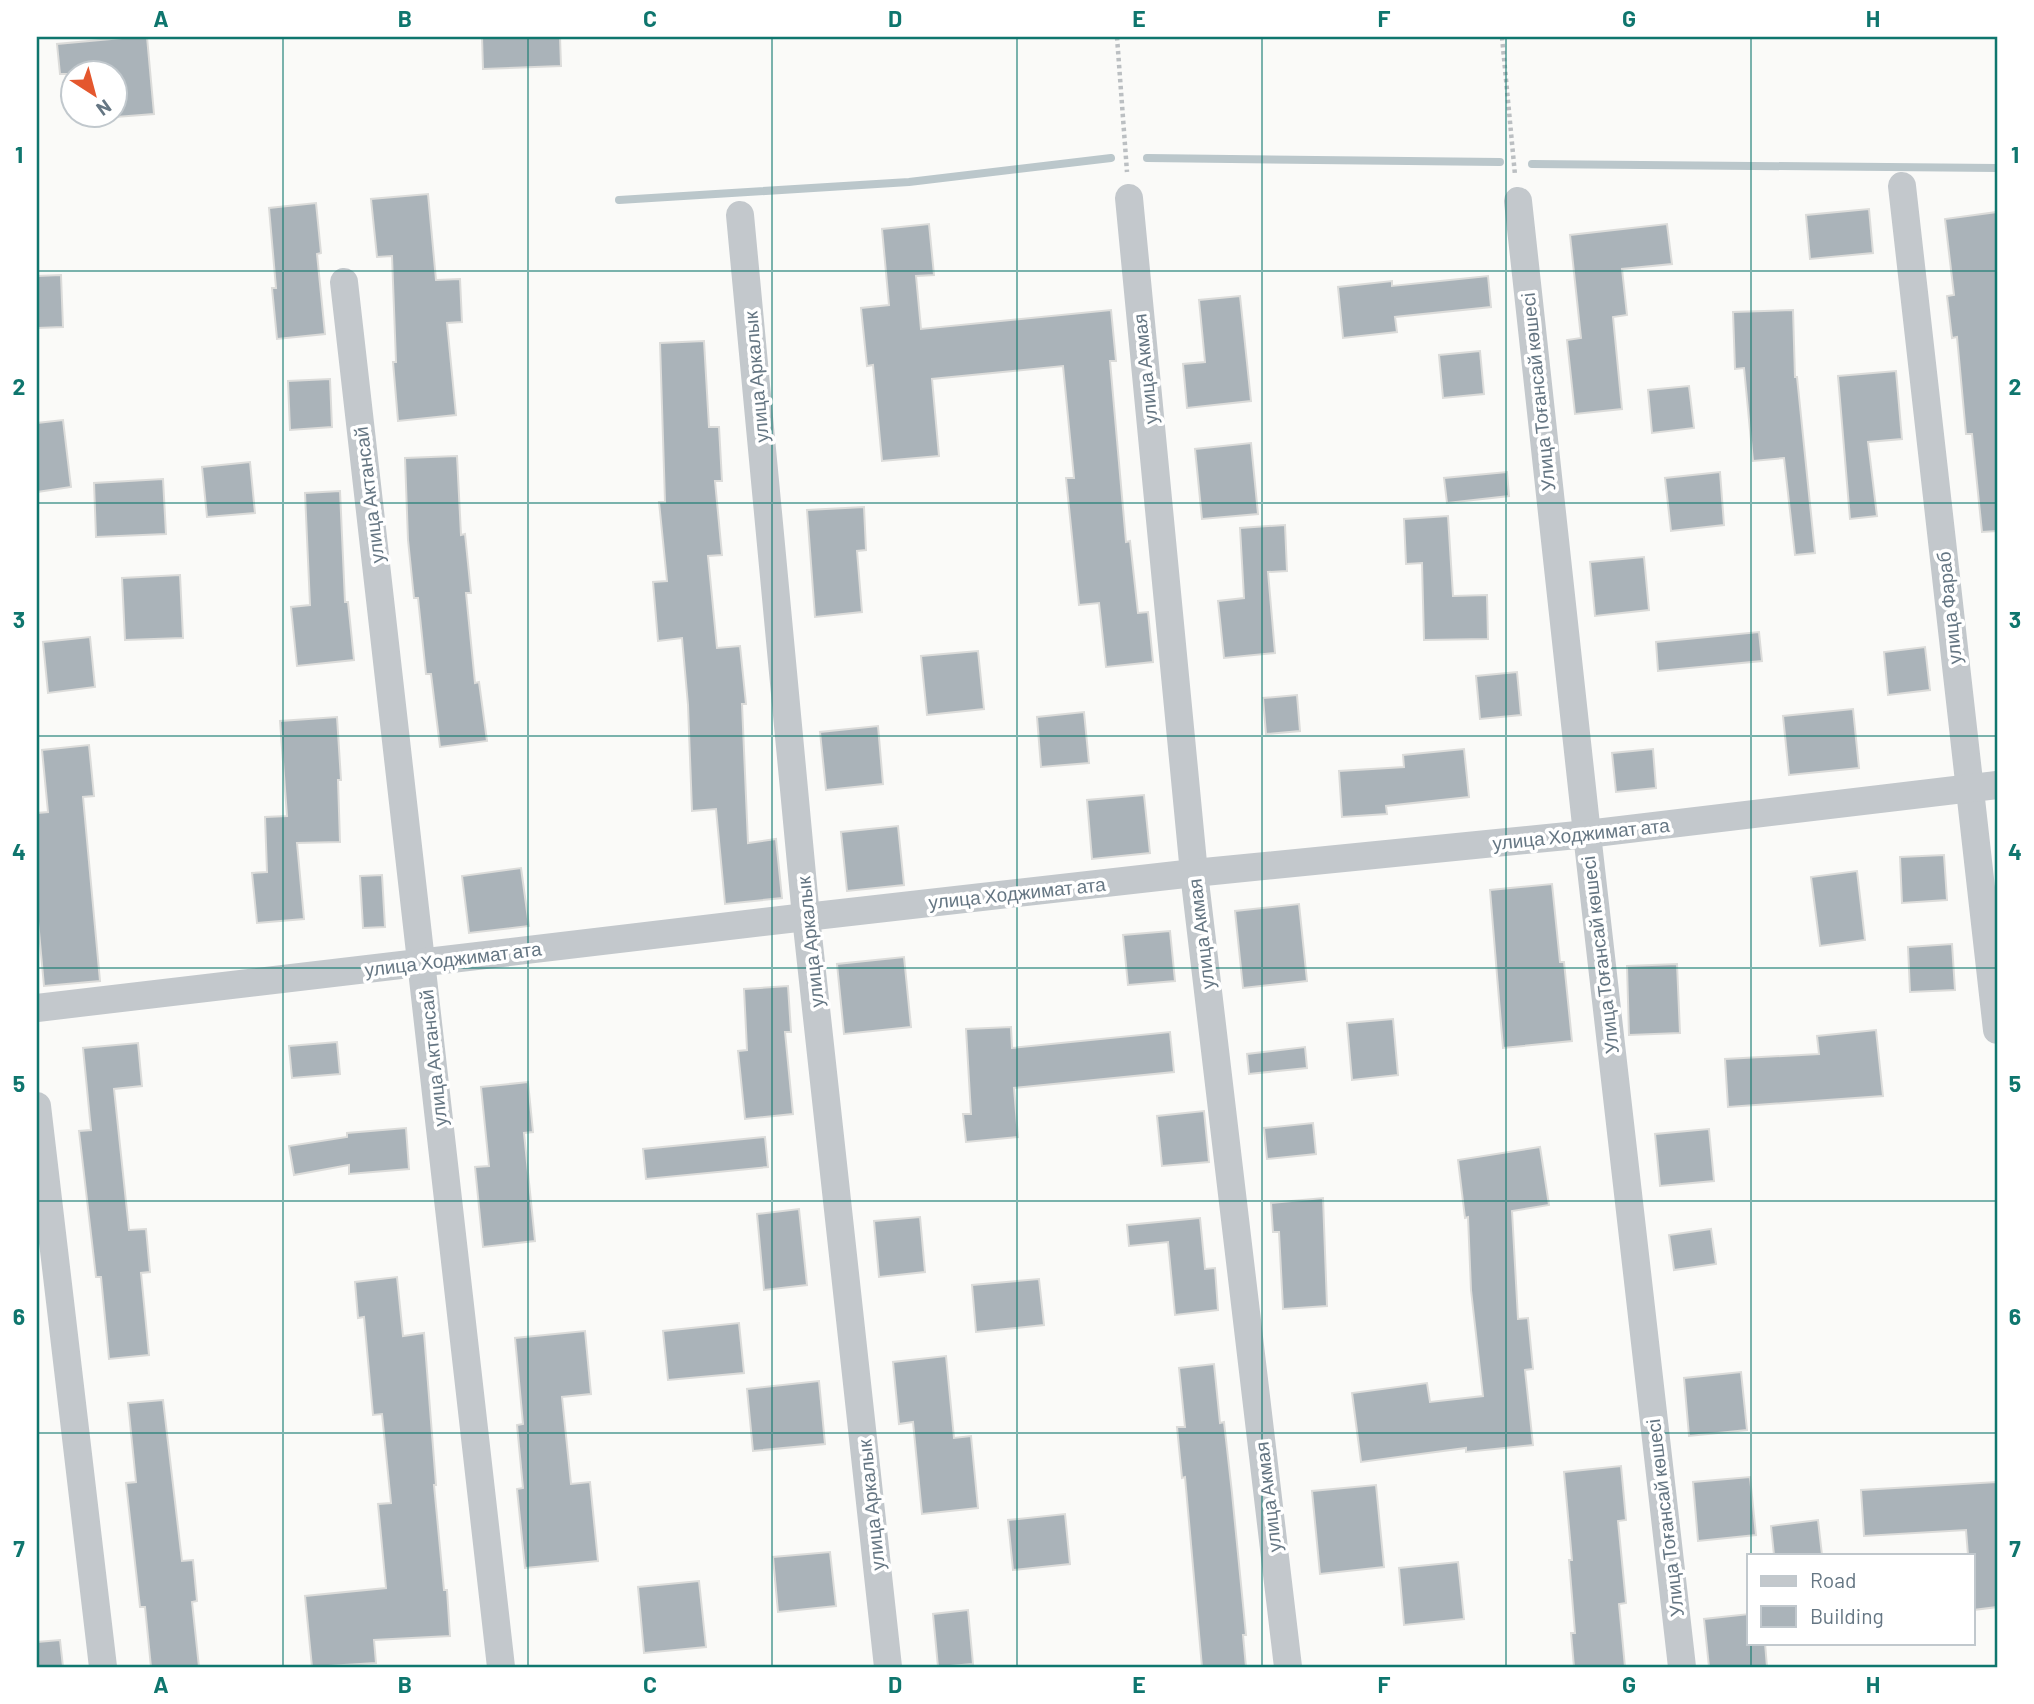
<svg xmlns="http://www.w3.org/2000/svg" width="2034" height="1704" viewBox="0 0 2034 1704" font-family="Barlow,sans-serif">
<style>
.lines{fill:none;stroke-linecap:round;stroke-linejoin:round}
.stream{stroke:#bbc7cb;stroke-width:8}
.building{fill:#aab3b9;stroke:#dcdcda;stroke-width:2}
.path{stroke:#bbbfc2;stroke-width:4.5;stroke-dasharray:3.5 3.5;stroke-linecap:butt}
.minor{stroke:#c3c8cc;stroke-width:28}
.grid{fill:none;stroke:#0f766e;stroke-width:2;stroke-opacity:0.55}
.labels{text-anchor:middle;stroke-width:7;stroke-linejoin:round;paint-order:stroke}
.street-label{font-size:19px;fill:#657683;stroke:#fff}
.neatline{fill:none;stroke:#0f766e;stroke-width:2.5}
.grid-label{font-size:23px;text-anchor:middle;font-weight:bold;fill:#0f766e}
</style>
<rect width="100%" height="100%" fill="#fafaf8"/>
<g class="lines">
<g class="stream">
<polyline points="1147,158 1500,162"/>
<polyline points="1532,164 1997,168"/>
<polyline points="619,200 909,182 1111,158"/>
</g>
</g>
<g class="building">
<polygon points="133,37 147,37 154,114 116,117 116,74 60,74 57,44"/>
<polygon points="482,37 560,37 561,66 483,69"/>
<polygon points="428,194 436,280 460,279 462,322 447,323 456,415 398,421 393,362 396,362 392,256 377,257 371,199"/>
<polygon points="316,203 321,253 317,254 325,334 277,339 272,288 276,288 269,208"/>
<polygon points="1869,209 1873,253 1810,259 1806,215"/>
<polygon points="1997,212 1997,531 1982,532 1972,434 1966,434 1957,337 1952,338 1947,296 1954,295 1945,219"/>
<polygon points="929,224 934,275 916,276 921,329 1111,310 1116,361 1110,361 1126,542 1130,541 1138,613 1148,612 1153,662 1106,667 1099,603 1079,605 1066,478 1074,478 1063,366 932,379 939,456 882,461 873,365 867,366 861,308 889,305 882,229"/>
<polygon points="1667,224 1672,264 1622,269 1627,315 1613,317 1622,409 1575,414 1567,340 1581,338 1570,235"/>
<polygon points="61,275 63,327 37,328 37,276"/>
<polygon points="1488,276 1491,307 1395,317 1397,332 1343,338 1338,287 1392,281 1392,286"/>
<polygon points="1240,296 1251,401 1187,408 1183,364 1205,362 1199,300"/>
<polygon points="1793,310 1795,377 1797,377 1815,553 1795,555 1784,458 1753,461 1744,368 1735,369 1733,312"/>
<polygon points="704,341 709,427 719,427 722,481 715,481 722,555 708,556 717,648 740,646 746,704 742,704 748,843 776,839 782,898 725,904 716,809 692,811 688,705 682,638 658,641 653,582 667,581 659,502 665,502 660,343"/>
<polygon points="1480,351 1484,394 1443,398 1439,355"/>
<polygon points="1896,371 1902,439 1868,442 1877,516 1850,519 1838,376"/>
<polygon points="330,379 332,427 290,430 288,381"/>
<polygon points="1689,386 1694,428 1652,433 1648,390"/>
<polygon points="63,420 71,487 37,492 37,423"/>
<polygon points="1251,443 1258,514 1202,519 1195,449"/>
<polygon points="457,456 461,535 465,534 471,593 466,593 475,683 479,682 487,741 440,747 431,674 426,674 418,598 414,598 408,540 405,458"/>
<polygon points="250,462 255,513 207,517 202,467"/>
<polygon points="1507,472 1509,496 1447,503 1444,478"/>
<polygon points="1720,472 1724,525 1671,531 1665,478"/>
<polygon points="163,479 166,534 96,537 94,483"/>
<polygon points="340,491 345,602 348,602 354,660 297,666 291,607 310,605 305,493"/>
<polygon points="864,507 866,550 857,551 862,612 815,617 807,510"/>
<polygon points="1448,516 1453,596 1487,595 1488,639 1424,640 1422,563 1406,564 1404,519"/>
<polygon points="1285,525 1287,571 1268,572 1275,653 1224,658 1218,601 1244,598 1240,528"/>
<polygon points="1644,557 1649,610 1595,616 1590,562"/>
<polygon points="180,575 183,638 125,640 122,578"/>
<polygon points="1759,632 1762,661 1658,671 1656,642"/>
<polygon points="90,637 95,687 48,693 43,642"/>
<polygon points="1925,647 1930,690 1888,695 1884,652"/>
<polygon points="978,651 984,709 927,715 921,656"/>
<polygon points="1517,672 1521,715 1480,719 1476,676"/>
<polygon points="1297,695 1300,731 1266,734 1263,698"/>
<polygon points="1853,709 1859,768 1789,775 1783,716"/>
<polygon points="1084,712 1089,763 1041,767 1037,717"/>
<polygon points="337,717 341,780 338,780 340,842 297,843 304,919 257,923 252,873 267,872 265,817 287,816 280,721"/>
<polygon points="878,726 883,784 826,790 820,732"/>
<polygon points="89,745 94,796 83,797 100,981 44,986 37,910 37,813 48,812 42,750"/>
<polygon points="1464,749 1469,797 1386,806 1387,814 1342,817 1339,771 1404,767 1403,755"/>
<polygon points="1653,749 1656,788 1616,792 1612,753"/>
<polygon points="1144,795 1150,853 1092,859 1087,800"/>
<polygon points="898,826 904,885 847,891 841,832"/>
<polygon points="1944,855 1947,900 1902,903 1900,857"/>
<polygon points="521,868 529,926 469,933 462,876"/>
<polygon points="1857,871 1865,940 1820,946 1811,877"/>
<polygon points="382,875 385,927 363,928 360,876"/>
<polygon points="1552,884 1560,962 1564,962 1572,1041 1503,1048 1490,890"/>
<polygon points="1299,904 1307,981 1243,988 1235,911"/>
<polygon points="1170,931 1175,981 1128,985 1123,935"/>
<polygon points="1952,944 1955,990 1910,992 1908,947"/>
<polygon points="904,957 911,1027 844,1034 837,964"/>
<polygon points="1677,964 1680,1033 1629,1035 1627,966"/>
<polygon points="788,986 791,1032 785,1032 793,1114 745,1119 738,1051 747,1050 744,989"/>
<polygon points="1393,1019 1398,1075 1352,1080 1347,1023"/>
<polygon points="1011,1027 1012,1048 1170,1032 1174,1072 1014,1088 1018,1137 966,1142 963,1114 971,1114 966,1029"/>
<polygon points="1876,1030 1883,1096 1728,1107 1725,1059 1819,1054 1817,1036"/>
<polygon points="337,1042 340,1074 292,1078 289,1046"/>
<polygon points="138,1043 142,1086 114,1089 129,1230 146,1229 150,1272 141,1273 149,1355 109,1359 101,1277 96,1277 79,1131 91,1130 83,1048"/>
<polygon points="1305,1047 1307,1068 1249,1074 1247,1054"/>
<polygon points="528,1082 533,1132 524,1133 535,1241 483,1247 475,1167 489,1166 481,1087"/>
<polygon points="1204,1111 1209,1162 1162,1166 1157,1116"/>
<polygon points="1313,1123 1316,1154 1267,1159 1264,1128"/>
<polygon points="406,1128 409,1169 349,1174 349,1165 294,1175 289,1146 347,1137 347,1133"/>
<polygon points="1709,1129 1714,1181 1660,1186 1655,1134"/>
<polygon points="765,1137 768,1167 646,1179 643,1149"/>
<polygon points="1540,1147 1549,1205 1512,1211 1518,1319 1528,1318 1533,1369 1525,1370 1533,1445 1466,1452 1466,1448 1361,1462 1352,1393 1427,1383 1430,1402 1483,1396 1471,1290 1468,1217 1465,1218 1458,1160"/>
<polygon points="1323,1198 1327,1306 1283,1309 1279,1232 1273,1232 1271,1203"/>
<polygon points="799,1209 807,1285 764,1290 757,1214"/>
<polygon points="920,1217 925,1272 879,1277 874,1221"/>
<polygon points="1200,1218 1205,1269 1215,1268 1218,1310 1175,1315 1168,1242 1129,1246 1127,1225"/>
<polygon points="1711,1229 1716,1264 1674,1270 1669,1235"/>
<polygon points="397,1277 403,1336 424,1333 436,1485 434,1485 444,1590 447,1590 450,1636 374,1640 376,1663 312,1667 305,1596 386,1588 378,1504 391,1503 382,1414 373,1415 364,1317 358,1318 355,1282"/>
<polygon points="1039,1279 1044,1325 976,1332 972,1285"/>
<polygon points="739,1323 744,1373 668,1380 663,1331"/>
<polygon points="585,1331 591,1394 562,1397 571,1484 590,1482 598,1561 525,1568 517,1489 523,1488 517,1425 523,1424 515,1338"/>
<polygon points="946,1356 954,1438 971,1436 978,1508 922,1514 913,1422 899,1424 893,1362"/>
<polygon points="1214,1364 1220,1423 1224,1422 1232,1493 1246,1635 1243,1635 1246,1667 1202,1667 1185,1477 1182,1478 1177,1427 1185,1427 1179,1368"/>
<polygon points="1741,1372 1747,1430 1689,1436 1684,1378"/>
<polygon points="819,1381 825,1444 753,1451 747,1389"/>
<polygon points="163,1400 182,1561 193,1560 197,1601 192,1602 199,1667 151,1667 145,1607 140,1607 126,1483 136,1482 128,1403"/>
<polygon points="1621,1466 1626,1520 1618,1521 1626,1603 1619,1604 1625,1667 1574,1667 1571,1633 1575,1633 1569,1560 1572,1560 1564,1472"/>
<polygon points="1750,1477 1756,1535 1698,1541 1693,1482"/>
<polygon points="1997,1482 1997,1607 1973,1610 1973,1555 1968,1555 1966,1530 1864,1536 1861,1490"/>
<polygon points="1376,1485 1384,1567 1320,1574 1312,1491"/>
<polygon points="1065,1514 1070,1564 1013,1570 1008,1520"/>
<polygon points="1818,1520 1822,1555 1774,1555 1771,1526"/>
<polygon points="830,1552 836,1606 778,1612 773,1557"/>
<polygon points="1458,1562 1464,1619 1404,1625 1399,1568"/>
<polygon points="699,1581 706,1647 644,1653 638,1587"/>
<polygon points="968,1610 973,1664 938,1667 933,1614"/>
<polygon points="1749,1614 1749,1643 1765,1643 1767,1667 1709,1667 1704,1619"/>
<polygon points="60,1640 63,1667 37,1667 37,1642"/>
</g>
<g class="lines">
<g class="path">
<polyline points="1117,37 1127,172"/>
<polyline points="1502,37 1515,175"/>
</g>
<g class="minor">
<polyline points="1902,186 1997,1030"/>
<polyline points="1129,198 1194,873 1288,1667"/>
<polyline points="1518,201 1587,834 1682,1667"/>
<polyline points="740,215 806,917 888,1667"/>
<polyline points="344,282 501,1667"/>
<polyline points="37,1008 806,917 1194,873 1587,834 1997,785"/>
<polyline points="37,1106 103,1667"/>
</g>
</g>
<path class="grid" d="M283,37V1667M528,37V1667M772,37V1667M1017,37V1667M1262,37V1667M1506,37V1667M1751,37V1555M37,271H1997M37,503H1997M37,736H1997M37,968H1997M37,1201H1997M37,1433H1997M1751,1643V1667"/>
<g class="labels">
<g class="street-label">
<text transform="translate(1145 369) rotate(-96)" y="7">улица Акмая</text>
<text transform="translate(756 377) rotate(-95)" y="7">улица Аркалык</text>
<text transform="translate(1538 392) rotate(-96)" y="7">Улица Тоғансай көшесі</text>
<text transform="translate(369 495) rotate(-97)" y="7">улица Актансай</text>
<text transform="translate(1949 608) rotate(-96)" y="7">улица Фараб</text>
<text transform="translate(1581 834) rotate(-6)" y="7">улица Ходжимат ата</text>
<text transform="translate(1017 893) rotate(-6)" y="7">улица Ходжимат ата</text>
<text transform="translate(1201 934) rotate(-97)" y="7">улица Акмая</text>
<text transform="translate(810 942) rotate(-96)" y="7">улица Аркалык</text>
<text transform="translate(1600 955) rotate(-97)" y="7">Улица Тоғансай көшесі</text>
<text transform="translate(453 959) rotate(-7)" y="7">улица Ходжимат ата</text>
<text transform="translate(433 1058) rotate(-96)" y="7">улица Актансай</text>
<text transform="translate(1268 1497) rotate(-97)" y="7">улица Акмая</text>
<text transform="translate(871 1505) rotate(-96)" y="7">улица Аркалык</text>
<text transform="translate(1665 1518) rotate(-97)" y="7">Улица Тоғансай көшесі</text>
</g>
</g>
<rect width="2034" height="1704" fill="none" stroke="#ffffff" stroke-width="77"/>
<rect x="1747" y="1554" width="228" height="91" fill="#ffffff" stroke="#c1c8cd" stroke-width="2"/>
<rect x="1761" y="1576" width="35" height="10" fill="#c3c8cc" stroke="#c1c8cd" stroke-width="2"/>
<text x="1810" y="1588" font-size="21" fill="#657683">Road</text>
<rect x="1761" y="1606" width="35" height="21" fill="#aab3b9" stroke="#c1c8cd" stroke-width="2"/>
<text x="1810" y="1624" font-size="21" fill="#657683">Building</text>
<g transform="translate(94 94) rotate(144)"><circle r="33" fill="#ffffff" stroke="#c1c8cd" stroke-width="2"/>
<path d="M0-5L12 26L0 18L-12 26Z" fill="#e4572e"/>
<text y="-10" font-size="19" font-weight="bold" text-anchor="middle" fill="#657683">N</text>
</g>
<rect x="38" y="38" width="1958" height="1628" class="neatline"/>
<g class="grid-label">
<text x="161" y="27">A</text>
<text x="405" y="27">B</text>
<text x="650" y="27">C</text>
<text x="895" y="27">D</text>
<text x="1139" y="27">E</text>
<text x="1384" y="27">F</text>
<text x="1629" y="27">G</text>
<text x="1873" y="27">H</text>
<text x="19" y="163">1</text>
<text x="2015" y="163">1</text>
<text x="19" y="395">2</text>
<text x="2015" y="395">2</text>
<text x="19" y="628">3</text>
<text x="2015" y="628">3</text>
<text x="19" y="860">4</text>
<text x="2015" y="860">4</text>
<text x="19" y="1092">5</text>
<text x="2015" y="1092">5</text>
<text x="19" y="1325">6</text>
<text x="2015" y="1325">6</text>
<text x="19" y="1557">7</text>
<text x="2015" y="1557">7</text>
<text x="161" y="1693">A</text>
<text x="405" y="1693">B</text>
<text x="650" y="1693">C</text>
<text x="895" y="1693">D</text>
<text x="1139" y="1693">E</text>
<text x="1384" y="1693">F</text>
<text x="1629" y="1693">G</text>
<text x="1873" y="1693">H</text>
</g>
</svg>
